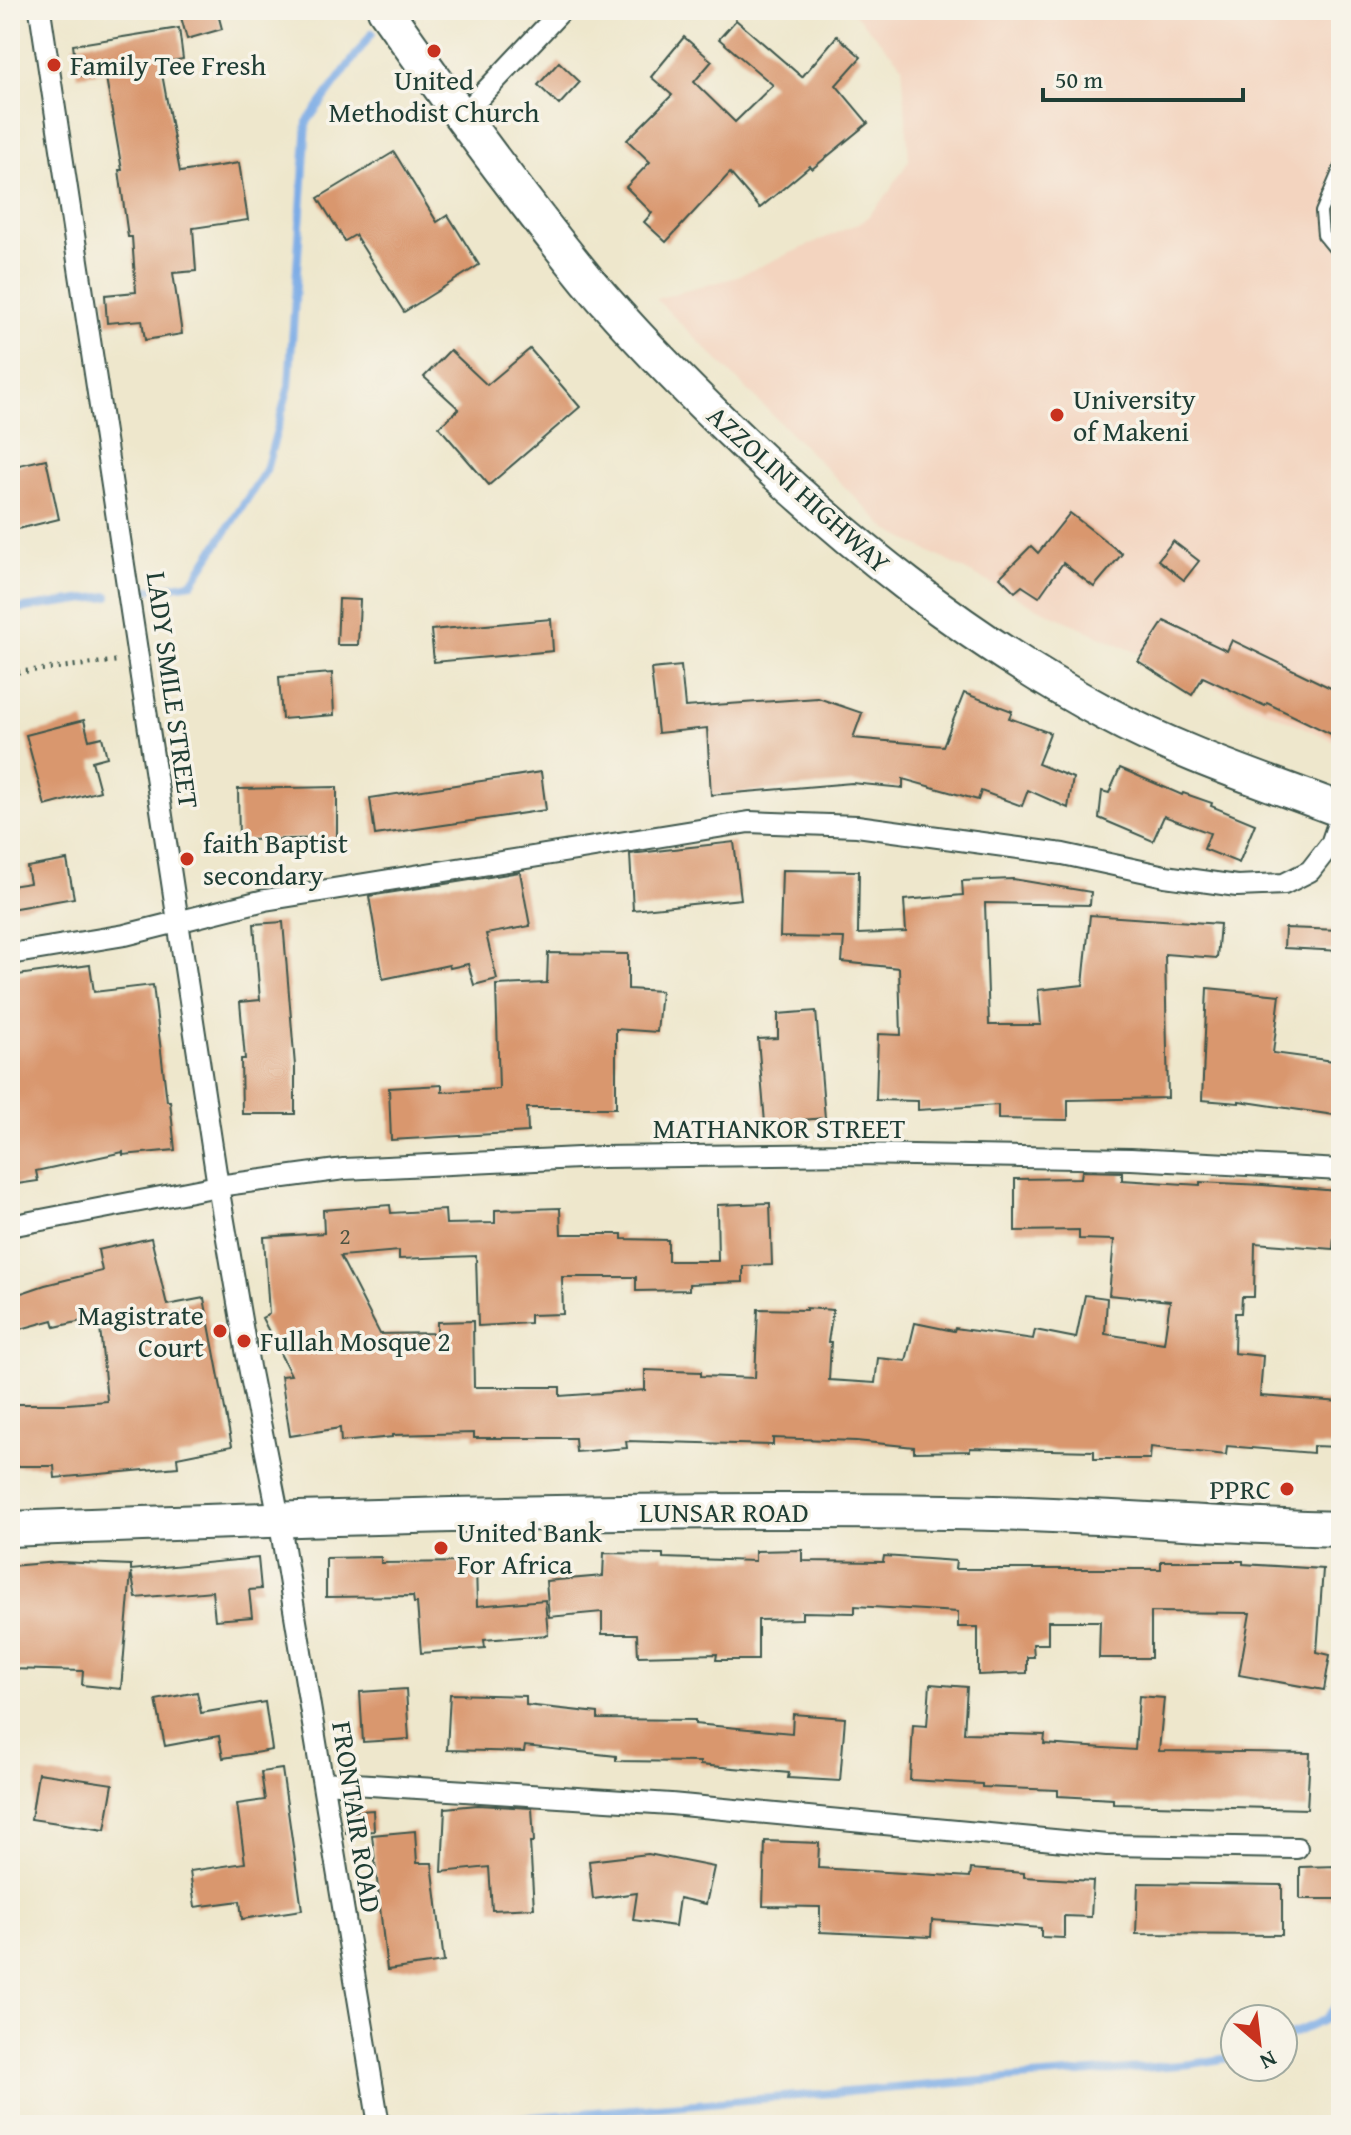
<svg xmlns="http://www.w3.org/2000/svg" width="1351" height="2135" viewBox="0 0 1351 2135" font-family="'Gentium Book Plus',serif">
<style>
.built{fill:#f3d4bf}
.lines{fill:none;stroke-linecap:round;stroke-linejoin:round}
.stream{stroke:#7bace6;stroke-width:8}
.building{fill:#d9976e}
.service-casing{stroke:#3e564b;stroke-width:14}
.minor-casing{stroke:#3e564b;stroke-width:24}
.primary-casing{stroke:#3e564b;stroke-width:38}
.path{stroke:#3e564b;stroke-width:5;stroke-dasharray:2 6;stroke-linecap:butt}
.service{stroke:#fff;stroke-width:10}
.minor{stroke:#fff;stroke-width:20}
.primary{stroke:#fff;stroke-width:34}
.poi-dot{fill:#c8321e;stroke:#f7f3e8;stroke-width:3}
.labels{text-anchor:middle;stroke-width:7;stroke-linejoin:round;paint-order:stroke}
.number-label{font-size:24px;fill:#4e5442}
.poi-label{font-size:28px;fill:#1f3d34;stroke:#f7f3e8;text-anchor:start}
.street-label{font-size:28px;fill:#1f3d34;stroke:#f7f3e8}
</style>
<rect width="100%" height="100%" fill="#f7f3e8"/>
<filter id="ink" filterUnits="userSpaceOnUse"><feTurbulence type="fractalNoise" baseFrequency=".0125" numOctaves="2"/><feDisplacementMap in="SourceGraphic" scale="16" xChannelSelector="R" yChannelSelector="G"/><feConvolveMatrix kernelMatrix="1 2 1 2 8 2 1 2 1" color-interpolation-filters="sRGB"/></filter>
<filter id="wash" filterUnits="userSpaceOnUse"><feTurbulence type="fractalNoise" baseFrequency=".006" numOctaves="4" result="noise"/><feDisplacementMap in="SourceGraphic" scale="32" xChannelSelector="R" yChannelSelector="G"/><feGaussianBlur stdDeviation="1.8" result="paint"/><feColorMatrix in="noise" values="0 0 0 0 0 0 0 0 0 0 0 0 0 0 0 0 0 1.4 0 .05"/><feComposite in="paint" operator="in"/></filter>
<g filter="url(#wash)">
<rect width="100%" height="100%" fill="#eee7cc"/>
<polygon class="built" points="851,10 1341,10 1341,744 1042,610 888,530 656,299 733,278 864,221 889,192 909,160 902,65"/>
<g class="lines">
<g class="stream">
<polyline points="147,590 192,583 266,470 289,386 307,122 372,33"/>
<polyline points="10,610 108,596"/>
<polyline points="1283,2038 1324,2020 1341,2001"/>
<polyline points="435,2125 1191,2064 1235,2057"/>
</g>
</g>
<g id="blocks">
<g class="building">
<polygon points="179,10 217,10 222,29 187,39"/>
<polygon points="736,20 802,77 837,36 861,57 836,85 868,123 812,169 810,166 760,208 730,173 666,242 644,222 652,213 626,187 650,162 627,140 672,95 651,77 684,37 712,61 694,82 735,122 773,85 719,39"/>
<polygon points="179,28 183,59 160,63 180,172 239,163 248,220 193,228 196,271 173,273 182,334 145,340 142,320 107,323 105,295 136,292 132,237 128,237 119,170 122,170 105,72 77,76 73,45"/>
<polygon points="559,62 580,82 559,105 538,85"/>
<polygon points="394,152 437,222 448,215 479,265 404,312 355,235 345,241 318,198"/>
<polygon points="530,349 580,407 489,485 439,427 459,409 424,377 450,350 487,385"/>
<polygon points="46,459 59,519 10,531 10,467"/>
<polygon points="1070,513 1122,554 1094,587 1063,563 1039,597 1022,586 1015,592 1000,577 1031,546 1038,553"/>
<polygon points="1173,541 1199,561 1184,580 1158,560"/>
<polygon points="339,599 360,600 358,645 337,645"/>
<polygon points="551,619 553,651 434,662 431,630"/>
<polygon points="1164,621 1227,651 1232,640 1341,693 1341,739 1267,703 1265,706 1203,677 1192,695 1138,661"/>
<polygon points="681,666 685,707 818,698 862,713 853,738 943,746 964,693 1012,711 1009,718 1050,733 1038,764 1073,778 1068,808 1028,790 1022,806 981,791 978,800 903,779 903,788 852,783 711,795 707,728 658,733 651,669"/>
<polygon points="332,673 334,715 282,719 279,677"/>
<polygon points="84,720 89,740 102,737 107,757 92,761 100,791 45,806 26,735"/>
<polygon points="1120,768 1182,795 1183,793 1212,803 1211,806 1255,824 1239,863 1204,849 1210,833 1164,816 1153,841 1099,818 1102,791 1109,793"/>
<polygon points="541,772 546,810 375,835 370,798"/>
<polygon points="337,787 337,838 239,840 238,789"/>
<polygon points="734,842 741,899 633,910 630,854"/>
<polygon points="67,860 74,898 10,909 10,886 30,883 27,867"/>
<polygon points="782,870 859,871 858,934 906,932 904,900 963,895 962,881 1013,879 1091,892 1090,905 985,903 989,1025 1041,1025 1038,990 1083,985 1090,915 1220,924 1217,958 1165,954 1168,1098 1068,1100 1068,1120 998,1119 998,1105 918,1110 918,1101 876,1100 878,1034 901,1035 899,968 842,962 844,938 780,937"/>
<polygon points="520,872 530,926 486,934 497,979 474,985 468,964 450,968 449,965 383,979 369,896"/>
<polygon points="283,922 295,1066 295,1114 242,1114 241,1059 245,1059 240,1002 260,1000 254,924"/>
<polygon points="1285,928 1341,930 1341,951 1284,948"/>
<polygon points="548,953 628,954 628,989 661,991 657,1032 616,1029 616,1108 527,1108 528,1132 391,1140 389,1088 442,1085 442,1092 499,1089 496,985 547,983"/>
<polygon points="90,965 94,992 153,985 167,1101 170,1101 175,1150 123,1155 123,1152 36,1171 38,1181 10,1185 10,976"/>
<polygon points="1207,988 1280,995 1273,1053 1341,1062 1341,1116 1239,1101 1239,1103 1202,1100"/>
<polygon points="816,1011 825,1118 765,1123 758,1039 778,1038 778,1014"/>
<polygon points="1082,1171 1122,1172 1122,1180 1200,1185 1200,1182 1263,1185 1338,1191 1333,1249 1255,1243 1254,1297 1242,1297 1241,1313 1235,1313 1234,1353 1263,1356 1260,1396 1341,1402 1341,1447 1313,1446 1313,1453 1227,1446 1226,1455 1151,1447 1150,1459 1094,1459 1094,1451 970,1448 970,1451 914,1452 914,1447 856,1441 773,1438 773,1445 626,1441 627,1448 576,1452 575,1438 474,1438 474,1433 392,1435 392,1437 341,1442 340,1428 290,1436 281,1376 291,1375 262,1318 269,1314 264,1237 324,1233 323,1210 390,1205 391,1213 445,1210 446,1224 495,1223 495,1210 560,1208 561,1234 622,1234 622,1239 668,1240 668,1261 718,1261 717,1205 770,1203 772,1265 743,1266 743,1282 689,1284 689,1290 636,1291 636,1277 562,1277 563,1314 530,1315 530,1323 478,1326 476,1256 399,1259 399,1251 340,1256 380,1334 437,1333 437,1322 473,1321 474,1387 560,1387 560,1396 645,1390 645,1370 701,1372 701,1376 755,1378 758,1309 806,1310 806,1308 833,1310 828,1342 831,1342 829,1380 875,1383 878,1358 906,1361 915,1323 954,1331 955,1328 1033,1339 1035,1330 1076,1338 1085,1295 1107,1298 1105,1334 1164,1343 1170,1301 1109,1295 1114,1240 1079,1239 1079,1230 1015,1231 1015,1179 1081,1178"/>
<polygon points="151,1238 167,1305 204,1298 232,1446 177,1457 178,1467 55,1478 54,1466 10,1466 10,1404 68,1404 107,1401 99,1317 55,1327 53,1320 10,1332 10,1297 45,1285 102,1271 98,1250"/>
<polygon points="802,1550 802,1561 883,1562 884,1556 956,1561 955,1569 1161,1569 1161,1561 1243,1561 1243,1564 1323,1569 1317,1652 1330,1655 1324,1690 1239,1675 1250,1613 1151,1612 1151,1658 1099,1658 1100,1621 1048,1621 1048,1644 1033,1644 1034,1657 1027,1657 1027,1673 978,1675 978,1627 958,1627 958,1612 855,1606 855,1613 802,1612 802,1619 758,1620 758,1660 716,1660 717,1654 638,1656 637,1634 602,1634 602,1612 549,1617 546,1581 603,1576 604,1553 663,1554 663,1558 755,1561 755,1551"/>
<polygon points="381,1557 381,1563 476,1562 477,1606 545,1600 548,1635 484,1640 485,1648 421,1653 417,1603 414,1603 413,1596 326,1597 326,1558"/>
<polygon points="258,1558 261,1589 249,1590 252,1617 215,1620 212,1591 136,1598 131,1572 121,1689 82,1685 83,1671 10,1669 10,1566 58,1562 131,1565 131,1570"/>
<polygon points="930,1684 967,1687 964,1733 1045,1735 1044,1744 1135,1750 1139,1696 1164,1698 1159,1751 1310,1753 1307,1809 1113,1804 1113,1799 1058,1796 1058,1790 982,1787 982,1784 910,1780 913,1725 927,1726"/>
<polygon points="406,1689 409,1739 363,1742 360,1692"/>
<polygon points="197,1692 201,1713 265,1702 272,1750 223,1758 219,1736 165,1746 156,1700"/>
<polygon points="450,1694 526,1696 526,1705 598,1713 598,1719 695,1720 695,1724 792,1733 793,1714 845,1718 840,1781 788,1778 789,1773 700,1765 700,1762 616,1761 616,1756 525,1746 524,1752 447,1750"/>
<polygon points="282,1769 302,1910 242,1919 240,1901 195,1907 190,1871 245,1863 237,1804 265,1800 261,1772"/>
<polygon points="38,1773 113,1784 105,1830 31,1819"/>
<polygon points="478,1805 532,1808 534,1842 530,1842 534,1908 492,1910 489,1867 442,1872 445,1808"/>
<polygon points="373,1810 374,1831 346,1833 345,1812"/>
<polygon points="415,1831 417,1863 432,1863 444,1962 387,1970 372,1835"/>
<polygon points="765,1841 819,1843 818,1868 970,1877 971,1869 1024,1873 1024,1877 1093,1881 1091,1917 1064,1916 1064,1938 1041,1937 1041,1928 932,1920 931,1937 820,1932 820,1907 763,1906"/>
<polygon points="648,1854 714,1867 706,1904 679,1898 675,1926 633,1920 637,1893 593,1899 589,1861"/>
<polygon points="1338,1866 1339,1899 1300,1899 1300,1867"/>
<polygon points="1138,1883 1282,1885 1282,1935 1136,1934"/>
</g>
</g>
</g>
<g filter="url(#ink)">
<use href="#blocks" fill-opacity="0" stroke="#3e564b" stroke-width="2"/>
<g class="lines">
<g class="service-casing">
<polyline id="service" points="1341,165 1321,212 1323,235 1341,257"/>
</g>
<g class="minor-casing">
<g id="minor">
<polyline points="40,10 218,1186 249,1367 279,1518 379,2125"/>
<polyline points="461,117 562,10"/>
<polyline points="10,954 125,935 265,900 749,822 857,826 1063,854 1165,876 1237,886 1284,884 1310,871 1331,844 1341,815"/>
<polyline points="10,1226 218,1186 344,1169 600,1157 855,1154 1131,1159 1341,1170"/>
<polyline points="323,1782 671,1804 1107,1845 1297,1848"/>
</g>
</g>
<g class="primary-casing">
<g id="primary">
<path d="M385,10C450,102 517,194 588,281C632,333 680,382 729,429C843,539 965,638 1105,713C1179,753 1262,780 1341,810"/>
<path d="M10,1529C322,1517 634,1508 947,1512C1078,1513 1210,1526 1341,1529"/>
</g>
</g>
<polyline class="path" points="10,673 116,661"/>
<use href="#service" class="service"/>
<use href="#minor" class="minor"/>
<use href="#primary" class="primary"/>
</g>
</g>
<g class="poi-dot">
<circle cx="434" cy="51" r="8"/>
<circle cx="54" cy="65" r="8"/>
<circle cx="1057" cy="415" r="8"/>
<circle cx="187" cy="859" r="8"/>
<circle cx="220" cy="1331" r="8"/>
<circle cx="244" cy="1341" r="8"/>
<circle cx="1287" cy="1489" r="8"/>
<circle cx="441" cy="1548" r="8"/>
</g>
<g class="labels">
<g class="number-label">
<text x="345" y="1244">2</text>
</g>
<g class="poi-label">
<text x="70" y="75">Family Tee Fresh</text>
<text x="434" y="90" text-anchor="middle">United<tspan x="434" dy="32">Methodist Church</tspan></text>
<text x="1073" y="409">University<tspan x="1073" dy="32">of Makeni</tspan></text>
<text x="203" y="853">faith Baptist<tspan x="203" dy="32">secondary</tspan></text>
<text x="204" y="1325" text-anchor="end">Magistrate<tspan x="204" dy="32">Court</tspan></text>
<text x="260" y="1351">Fullah Mosque 2</text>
<text x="1271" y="1499" text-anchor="end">PPRC</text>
<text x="457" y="1542">United Bank<tspan x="457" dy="32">For Africa</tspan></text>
</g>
<g class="street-label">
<text transform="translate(799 489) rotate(42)" y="10">AZZOLINI HIGHWAY</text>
<text transform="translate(173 690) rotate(82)" y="10">LADY SMILE STREET</text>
<text x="779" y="1138">MATHANKOR STREET</text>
<text x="724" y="1522">LUNSAR ROAD</text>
<text transform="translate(357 1817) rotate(81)" y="10">FRONTAIR ROAD</text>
</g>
</g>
<rect width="1351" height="2135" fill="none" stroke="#f7f3e8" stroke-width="40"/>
<g transform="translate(1259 2043) rotate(152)"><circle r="38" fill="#f7f3e8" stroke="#a1aaa0" stroke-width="2"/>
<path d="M0-6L14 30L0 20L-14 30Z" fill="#c8321e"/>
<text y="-12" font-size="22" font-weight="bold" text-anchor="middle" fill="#1f3d34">N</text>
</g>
<path d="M1043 88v12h200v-12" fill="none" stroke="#1f3d34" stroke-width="4"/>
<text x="1055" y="88" font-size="24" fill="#1f3d34" stroke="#f7f3e8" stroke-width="6" paint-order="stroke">50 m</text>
</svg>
